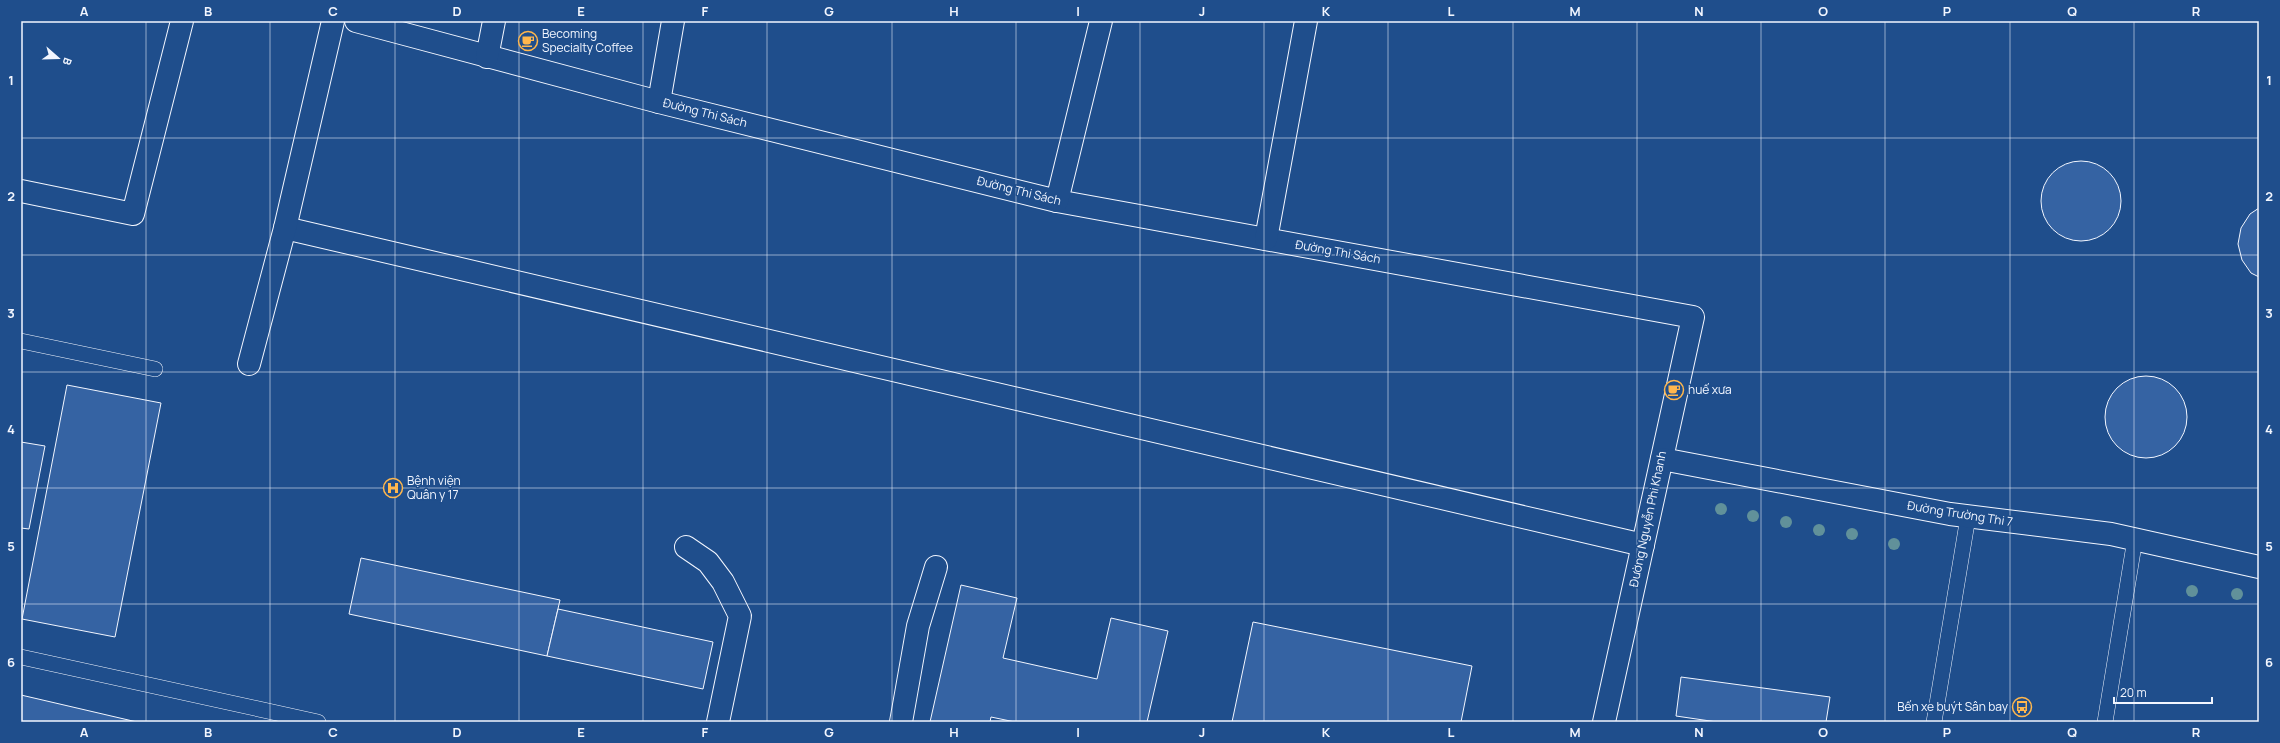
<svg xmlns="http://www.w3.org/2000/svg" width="2280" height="743" viewBox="0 0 2280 743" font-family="Manrope,sans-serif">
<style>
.building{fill:#3563a3;stroke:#f2f6ff}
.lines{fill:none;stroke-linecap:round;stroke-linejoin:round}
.service-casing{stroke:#f2f6ff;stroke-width:16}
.minor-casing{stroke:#f2f6ff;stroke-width:24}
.service{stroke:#1f4e8c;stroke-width:15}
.minor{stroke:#1f4e8c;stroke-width:22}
.tree{fill:#61919a}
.grid{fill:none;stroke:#f2f6ff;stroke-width:1;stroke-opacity:0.55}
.labels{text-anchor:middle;stroke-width:3;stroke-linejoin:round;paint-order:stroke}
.poi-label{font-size:12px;fill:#f2f6ff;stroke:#1f4e8c;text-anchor:start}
.street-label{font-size:12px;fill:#f2f6ff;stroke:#1f4e8c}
.neatline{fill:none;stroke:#f2f6ff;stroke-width:1.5}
.grid-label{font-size:13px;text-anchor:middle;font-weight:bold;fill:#f2f6ff}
</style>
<rect width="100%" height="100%" fill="#1f4e8c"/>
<g class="building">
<circle cx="2081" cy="201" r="40"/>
<polygon points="2259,208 2259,277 2251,273 2242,260 2238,244 2241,228 2250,214"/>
<circle cx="2146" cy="417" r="41"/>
<polygon points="67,385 161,403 115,637 22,619"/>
<polygon points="21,442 45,446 29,529 21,528"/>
<polygon points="361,558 560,600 547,656 349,614"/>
<polygon points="961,585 1017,598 1003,658 1097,679 1111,618 1168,631 1147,722 1015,722 991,717 990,722 930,722"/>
<polygon points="558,609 713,642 703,689 547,656"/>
<polygon points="1253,622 1472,666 1461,722 1232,722"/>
<polygon points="1681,677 1830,697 1826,722 1717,722 1676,716"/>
<polygon points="21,695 137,722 21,722"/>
</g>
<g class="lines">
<g class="service-casing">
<g id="service">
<polyline points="21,341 155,369"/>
<polyline points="21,657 318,722"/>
<polyline points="1934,722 1968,517"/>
<polyline points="2105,722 2135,539"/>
</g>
</g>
<g class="minor-casing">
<g id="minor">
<polyline points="356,21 659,102 1057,201 1693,317 1604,722"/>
<polyline points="487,57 494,21"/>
<polyline points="659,102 673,21"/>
<polyline points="21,191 133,214 182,21"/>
<polyline points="1057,201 1101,21"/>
<polyline points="285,228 1643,545"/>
<polyline points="1266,239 1306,21"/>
<polyline points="249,364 285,228 333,21"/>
<polyline points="1662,459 1950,514 2111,534 2259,567"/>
<polyline points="686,547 708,562 723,582 740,616 718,722"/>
<polyline points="901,722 918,626 936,567"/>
</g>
</g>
<use href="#service" class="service"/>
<use href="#minor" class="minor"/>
</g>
<g class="tree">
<circle cx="1721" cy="509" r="6"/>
<circle cx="1753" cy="516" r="6"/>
<circle cx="1786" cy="522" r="6"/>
<circle cx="1819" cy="530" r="6"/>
<circle cx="1852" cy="534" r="6"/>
<circle cx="1894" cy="544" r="6"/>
<circle cx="2192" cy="591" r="6"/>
<circle cx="2237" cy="594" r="6"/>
</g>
<path class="grid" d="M146,21V722M270,21V722M395,21V722M519,21V722M643,21V722M767,21V722M892,21V722M1016,21V722M1140,21V722M1264,21V722M1388,21V722M1513,21V722M1637,21V722M1761,21V722M1885,21V722M2010,21V722M2134,21V722M21,138H2259M21,255H2259M21,372H2259M21,488H2259M21,604H2259"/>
<defs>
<g id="cafe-ring" transform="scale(1)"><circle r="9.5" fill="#1f4e8c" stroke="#ffb74d" stroke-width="1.5"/><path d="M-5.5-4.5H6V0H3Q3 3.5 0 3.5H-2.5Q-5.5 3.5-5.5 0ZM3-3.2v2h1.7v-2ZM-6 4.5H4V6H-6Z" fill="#ffb74d"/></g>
<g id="hospital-ring" transform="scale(1)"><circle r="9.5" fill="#1f4e8c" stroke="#ffb74d" stroke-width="1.5"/><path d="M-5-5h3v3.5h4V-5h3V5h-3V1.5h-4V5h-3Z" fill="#ffb74d"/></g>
<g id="bus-ring" transform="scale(1)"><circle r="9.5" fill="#1f4e8c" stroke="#ffb74d" stroke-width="1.5"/><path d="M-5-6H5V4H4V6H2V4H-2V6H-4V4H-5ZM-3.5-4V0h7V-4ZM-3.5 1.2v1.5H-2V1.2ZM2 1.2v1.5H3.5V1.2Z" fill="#ffb74d"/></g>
</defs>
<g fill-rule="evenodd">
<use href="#cafe-ring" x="528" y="41"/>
<use href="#cafe-ring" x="1674" y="390"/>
<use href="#hospital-ring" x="393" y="488"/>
<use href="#bus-ring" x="2022" y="707"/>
</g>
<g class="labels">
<g class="poi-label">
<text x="542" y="38">Becoming<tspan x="542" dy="14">Specialty Coffee</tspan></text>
<text x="1688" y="394">huế xưa</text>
<text x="407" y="485">Bệnh viện<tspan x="407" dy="14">Quân y 17</tspan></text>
<text x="2008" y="711" text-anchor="end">Bến xe buýt Sân bay</text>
</g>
<g class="street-label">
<text transform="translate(705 113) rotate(14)" y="4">Đường Thi Sách</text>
<text transform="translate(1019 191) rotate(14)" y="4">Đường Thi Sách</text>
<text transform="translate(1338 252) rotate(10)" y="4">Đường Thi Sách</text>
<text transform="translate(1960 514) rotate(9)" y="4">Đường Trường Thi 7</text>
<text transform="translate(1648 519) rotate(-78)" y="4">Đường Nguyễn Phi Khanh</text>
</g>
</g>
<rect width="2280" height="743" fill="none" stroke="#1f4e8c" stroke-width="44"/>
<g transform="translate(58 58) rotate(110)" stroke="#1f4e8c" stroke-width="3" paint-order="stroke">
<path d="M0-3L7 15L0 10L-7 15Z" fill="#f2f6ff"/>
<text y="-6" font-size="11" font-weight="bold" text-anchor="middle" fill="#f2f6ff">B</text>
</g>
<path d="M2114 697v6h98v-6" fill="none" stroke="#f2f6ff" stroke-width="2"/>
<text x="2120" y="697" font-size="12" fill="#f2f6ff" stroke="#1f4e8c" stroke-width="3" paint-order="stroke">20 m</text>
<rect x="22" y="22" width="2236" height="699" class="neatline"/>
<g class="grid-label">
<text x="84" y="16">A</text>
<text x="208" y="16">B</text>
<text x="333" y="16">C</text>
<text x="457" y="16">D</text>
<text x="581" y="16">E</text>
<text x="705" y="16">F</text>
<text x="829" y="16">G</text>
<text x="954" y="16">H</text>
<text x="1078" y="16">I</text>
<text x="1202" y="16">J</text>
<text x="1326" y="16">K</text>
<text x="1451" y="16">L</text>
<text x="1575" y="16">M</text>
<text x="1699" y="16">N</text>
<text x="1823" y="16">O</text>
<text x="1947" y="16">P</text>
<text x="2072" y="16">Q</text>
<text x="2196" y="16">R</text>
<text x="11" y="85">1</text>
<text x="2269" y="85">1</text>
<text x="11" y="201">2</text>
<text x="2269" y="201">2</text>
<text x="11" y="318">3</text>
<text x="2269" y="318">3</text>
<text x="11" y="434">4</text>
<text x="2269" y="434">4</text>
<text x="11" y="551">5</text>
<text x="2269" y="551">5</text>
<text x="11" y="667">6</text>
<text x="2269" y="667">6</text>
<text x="84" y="737">A</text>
<text x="208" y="737">B</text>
<text x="333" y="737">C</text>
<text x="457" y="737">D</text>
<text x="581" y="737">E</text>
<text x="705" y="737">F</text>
<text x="829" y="737">G</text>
<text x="954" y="737">H</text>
<text x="1078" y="737">I</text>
<text x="1202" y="737">J</text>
<text x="1326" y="737">K</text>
<text x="1451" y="737">L</text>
<text x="1575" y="737">M</text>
<text x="1699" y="737">N</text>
<text x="1823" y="737">O</text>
<text x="1947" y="737">P</text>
<text x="2072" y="737">Q</text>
<text x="2196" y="737">R</text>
</g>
</svg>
